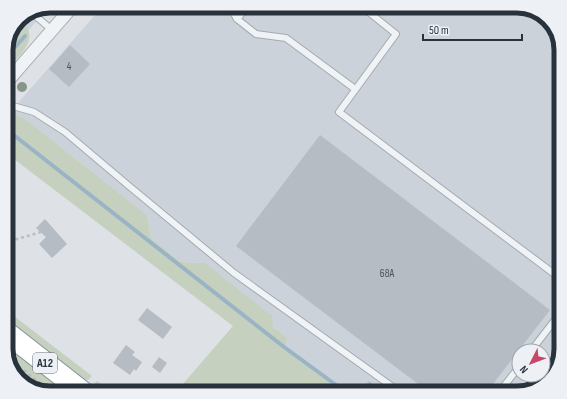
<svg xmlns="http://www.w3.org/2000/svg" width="567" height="399" viewBox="0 0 567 399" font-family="'Sofia Sans Condensed',sans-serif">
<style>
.built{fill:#ccd2d9;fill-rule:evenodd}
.green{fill:#c5d0bf}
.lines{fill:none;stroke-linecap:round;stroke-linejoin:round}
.stream{stroke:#9ab4c6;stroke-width:4}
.building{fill:#b5bcc3}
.lane-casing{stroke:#a4aab1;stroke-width:8}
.street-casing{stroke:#a4aab1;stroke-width:14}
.highway-casing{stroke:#86919d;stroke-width:23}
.path{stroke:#b8bdc1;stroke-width:2.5;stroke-dasharray:3 3;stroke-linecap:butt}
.lane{stroke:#f0f3f5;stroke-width:6}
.street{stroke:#f0f3f5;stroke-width:12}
.highway{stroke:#fff;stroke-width:21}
.tree{fill:#879686}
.labels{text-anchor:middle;stroke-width:3;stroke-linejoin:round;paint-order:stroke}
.number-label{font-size:11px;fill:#4b545e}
.shield{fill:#edf1f5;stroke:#636b74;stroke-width:1}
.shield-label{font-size:12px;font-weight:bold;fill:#28323d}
.rim{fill:none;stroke:#28323d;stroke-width:5}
</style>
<rect width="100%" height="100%" fill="#dee2e7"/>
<g class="built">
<path d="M103,6H517L543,15L561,50V349L552,375L517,393H347L284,347L285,335L281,332L273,328L205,263L180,262L151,238L147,215L24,118L10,112ZM519,351H543V375H519Z"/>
<polygon points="48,7 29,30 21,17"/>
</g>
<g class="green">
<path d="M21,18C24,22 28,26 29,32C32,47 15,60 6,70V47Z"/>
<path d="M6,112H10L24,118L147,215L151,238L180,262L205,263L272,316L273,328C282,333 291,335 284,347L347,393H175L233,326L6,153Z"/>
<polygon points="6,310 92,376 88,380 82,379 6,320"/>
<polygon points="6,345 66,393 50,393 24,384 6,351"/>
<polygon points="97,381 113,393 102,393 95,386 95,383"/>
</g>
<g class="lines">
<g class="stream">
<polyline points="6,57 25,36"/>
<polyline points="6,129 284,347 347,393"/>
</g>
</g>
<g class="building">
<polygon points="70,45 90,64 69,87 49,69"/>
<polygon points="320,135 550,310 486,393 430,393 236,246"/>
<polygon points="45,219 67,244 52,258 39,244 46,237 36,228"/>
<polygon points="147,308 172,327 163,339 138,320"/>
<polygon points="126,345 135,352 132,355 142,362 136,371 134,369 130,375 113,363"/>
<polygon points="159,357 167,363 160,373 152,367"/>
<polygon points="369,381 385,393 359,393"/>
</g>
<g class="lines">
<g class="lane-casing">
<g id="lane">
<polyline points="229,6 237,19 256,34 286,38 355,89"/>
<polyline points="361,6 396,34 339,112 561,279"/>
<polyline points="32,13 52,30"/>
<polyline points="237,19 248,6"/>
<polyline points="6,104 34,112 65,132 129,186 234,273 401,393"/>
<polyline points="531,351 561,312"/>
<polyline points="501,393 504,386 519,367"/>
</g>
</g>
<g class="street-casing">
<polyline id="street" points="6,83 73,6"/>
</g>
<g class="highway-casing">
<polyline id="highway" points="6,332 84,393"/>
</g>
<g class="path">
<polyline points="6,243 8,245 14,240 41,232"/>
<polyline points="10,359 52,393"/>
</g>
<use href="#lane" class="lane"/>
<use href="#street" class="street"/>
<use href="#highway" class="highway"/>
</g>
<circle class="tree" cx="22" cy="87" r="5"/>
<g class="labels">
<g class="number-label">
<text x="69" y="70">4</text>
<text x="387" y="277">68A</text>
</g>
<rect class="shield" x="33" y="353" width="24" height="20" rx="3"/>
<g class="shield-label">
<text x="45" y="367">A12</text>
</g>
</g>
<path d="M0 0H567V399H0ZM50 13H517A37 37 0 0 1 554 50V349A37 37 0 0 1 517 386H50A37 37 0 0 1 13 349V50A37 37 0 0 1 50 13Z" fill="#edf1f5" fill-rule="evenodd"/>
<path class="rim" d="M50 13H517A37 37 0 0 1 554 50V349A37 37 0 0 1 517 386H50A37 37 0 0 1 13 349V50A37 37 0 0 1 50 13Z"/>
<g transform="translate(531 363) rotate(228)"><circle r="19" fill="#edf1f5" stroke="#9ea5ab"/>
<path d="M0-3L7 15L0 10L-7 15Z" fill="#c84668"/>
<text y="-6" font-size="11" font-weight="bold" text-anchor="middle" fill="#28323d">N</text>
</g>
<path d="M423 34v6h99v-6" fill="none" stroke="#28323d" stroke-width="2"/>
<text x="429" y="34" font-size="12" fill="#28323d" stroke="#edf1f5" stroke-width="3" paint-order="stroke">50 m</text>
</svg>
